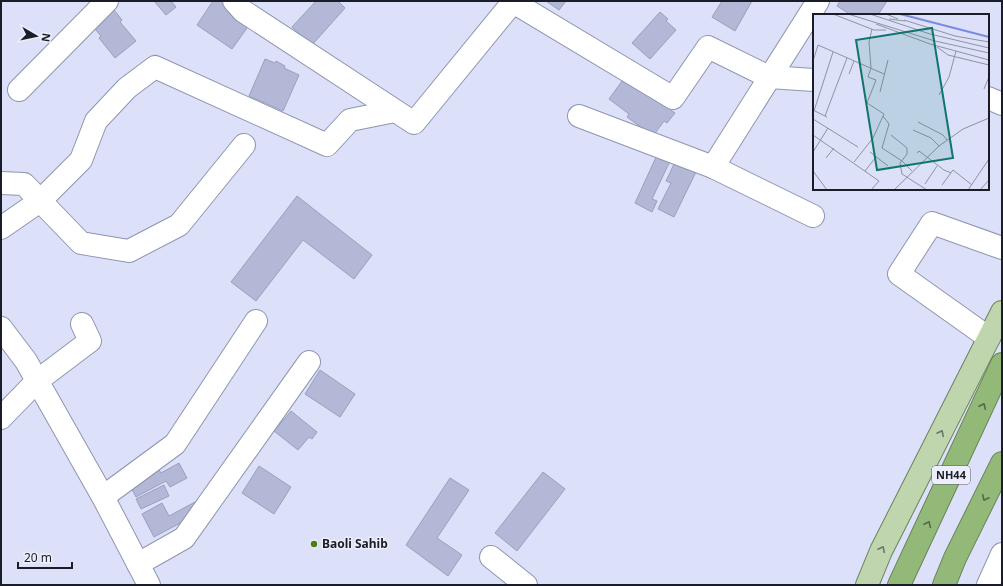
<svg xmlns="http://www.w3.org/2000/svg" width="1003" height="586" viewBox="0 0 1003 586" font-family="'Noto Sans',sans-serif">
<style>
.building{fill:#b2b8d6;stroke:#999fbc}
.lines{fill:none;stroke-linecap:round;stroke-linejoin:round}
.minor-casing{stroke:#8e95b1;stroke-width:24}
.major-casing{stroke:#68825b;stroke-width:24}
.highway-casing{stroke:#68825b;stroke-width:24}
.minor{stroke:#fff;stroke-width:22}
.major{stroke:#bed5ad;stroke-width:22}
.highway{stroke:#92b977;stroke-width:22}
.oneway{stroke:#566a4f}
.oneway2{stroke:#6c786a}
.poi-dot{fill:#4c8015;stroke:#eceffb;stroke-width:1.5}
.labels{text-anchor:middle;stroke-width:3;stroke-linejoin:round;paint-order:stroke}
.shield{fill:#eceffb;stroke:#595b67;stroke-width:1}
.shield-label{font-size:11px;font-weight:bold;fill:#1a1c27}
.poi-label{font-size:12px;font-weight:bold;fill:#1a1c27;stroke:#eceffb;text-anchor:start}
.inset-river{fill:none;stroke:#7c8ae0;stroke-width:2}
.inset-road{fill:none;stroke:#8e92a5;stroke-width:1}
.view{fill:#0f766e;fill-opacity:0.15;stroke:#0f766e;stroke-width:2}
.inset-edge{fill:none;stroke:#1a1c27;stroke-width:2}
</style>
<rect width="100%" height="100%" fill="#dce1f9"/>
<g class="building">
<polygon points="154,1 171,1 176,7 166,15"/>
<polygon points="213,1 222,1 252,21 232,49 197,25"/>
<polygon points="316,1 338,1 345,8 312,45 292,27"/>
<polygon points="546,1 566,1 559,10"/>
<polygon points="722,1 752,1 735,31 712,17"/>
<polygon points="840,1 887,1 878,15 851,15 837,6"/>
<polygon points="110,5 122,20 120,22 136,41 115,58 99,38 101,36 90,23"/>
<polygon points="660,12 668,19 666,21 676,30 650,59 632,43"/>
<polygon points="265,59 275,63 276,61 285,66 284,68 299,75 283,111 249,96"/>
<polygon points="625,77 675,113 667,123 664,121 653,136 627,117 629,114 609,99"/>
<polygon points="657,155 670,161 652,199 657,201 652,212 635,203"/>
<polygon points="675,162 696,172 674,217 658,209 671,183 666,181"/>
<polygon points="297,196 372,255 354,279 303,240 256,301 231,282"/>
<polygon points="320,370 355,394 340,417 305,394"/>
<polygon points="291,411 317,432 312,439 309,437 298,450 274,431"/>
<polygon points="179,463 187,478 170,487 166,481 136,497 129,484 158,468 161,473"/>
<polygon points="259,466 291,487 274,514 242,493"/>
<polygon points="543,472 565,489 517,551 495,533"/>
<polygon points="450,478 469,490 437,538 462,555 448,576 406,545"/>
<polygon points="164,485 169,496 141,509 136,499"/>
<polygon points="195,502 201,512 154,537 142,514 162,503 169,516"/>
</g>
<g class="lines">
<g class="minor-casing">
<g id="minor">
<polyline points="234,1 243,11 414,123 513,2 673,98 708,47 769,77 814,80"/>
<polyline points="19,90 107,1"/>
<polyline points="988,98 1002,104"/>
<polyline points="579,116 713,167 813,216"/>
<polyline points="713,167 818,1"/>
<polyline points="1,183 24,184 81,243 129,251 179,225 244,145"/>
<polyline points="1,228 40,201 81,160 96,121 127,88 155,67 327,145 350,120 395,111"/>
<polyline points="1,328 26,361 103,497 149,585"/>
<polyline points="989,338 899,274 932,223 1002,248"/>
<polyline points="1,418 37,381 90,341 82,324"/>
<polyline points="103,497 175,444 256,321"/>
<polyline points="491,557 526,585"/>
<polyline points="138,564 184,538 309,362"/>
<polyline points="988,585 1002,554"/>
</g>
</g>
<g class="major-casing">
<polyline id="major" points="867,585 881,551 1002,312"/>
</g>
<g class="highway-casing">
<g id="highway">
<polyline points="899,585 1002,364"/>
<polyline points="944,585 955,558 1002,463"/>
</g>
</g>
<use href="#minor" class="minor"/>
<use href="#major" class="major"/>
<use href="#highway" class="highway"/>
</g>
<defs><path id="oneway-chevron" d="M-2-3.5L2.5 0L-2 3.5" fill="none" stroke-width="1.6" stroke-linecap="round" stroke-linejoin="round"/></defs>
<g class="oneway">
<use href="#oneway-chevron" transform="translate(983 406) rotate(-65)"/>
<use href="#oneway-chevron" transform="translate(985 498) rotate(116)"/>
<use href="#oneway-chevron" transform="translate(928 524) rotate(-65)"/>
</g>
<g class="oneway2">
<use href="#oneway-chevron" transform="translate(941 433) rotate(-63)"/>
<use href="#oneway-chevron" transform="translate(882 549) rotate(-64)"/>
</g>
<circle class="poi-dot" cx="314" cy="544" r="4"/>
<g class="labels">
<rect class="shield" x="932" y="466" width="38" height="18" rx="3"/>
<g class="shield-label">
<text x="951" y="479">NH44</text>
</g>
<g class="poi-label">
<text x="322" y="548">Baoli Sahib</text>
</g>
</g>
<g transform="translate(813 14)">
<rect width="176" height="176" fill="#dce1f9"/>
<path class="inset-river" d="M87,0L176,23"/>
<path class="inset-road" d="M20,0L61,16H73M35,0L122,27L176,39M57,0L117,20L176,34M73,0L85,5M76,5L92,7M91,6L142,22L176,28M63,10L117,30L176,46M124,33L135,41L176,51M0,47L5,31L71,60M36,60L41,47M171,75L176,63M67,78L75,46M126,81L136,63L143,37M0,96L14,103M1,97L20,38M12,102L34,44M70,102L76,110L69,134L89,147L99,157M0,105L45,133M105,108L130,121L134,126M100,116L118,124L126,132M0,121L66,167L58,176M78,121L94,134V140L87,149L89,160L114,176M0,138L15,114M57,138L75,152M104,139L106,137L131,156L138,159M13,144L21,134M41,148L60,124L71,100L54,89L63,66L55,63L58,54L56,28L59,15M0,157L14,176M52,157L63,143M112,170L124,152M129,171L140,156L159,171M81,176L126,132L150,115L176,104M155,176L176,145M167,176L176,166"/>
<path class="view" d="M119,14L140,144L64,156L43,26Z"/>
<rect width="176" height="176" class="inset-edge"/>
</g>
<rect width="1003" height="586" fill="none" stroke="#1a1c27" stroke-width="4"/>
<g transform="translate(36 36) rotate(99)" stroke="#eceffb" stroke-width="3" paint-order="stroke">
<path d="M0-3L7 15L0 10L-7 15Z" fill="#1a1c27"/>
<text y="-6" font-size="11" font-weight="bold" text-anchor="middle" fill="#1a1c27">N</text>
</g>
<path d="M18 562v6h54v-6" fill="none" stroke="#1a1c27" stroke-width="2"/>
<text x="24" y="562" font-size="12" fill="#1a1c27" stroke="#eceffb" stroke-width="3" paint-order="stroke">20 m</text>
</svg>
